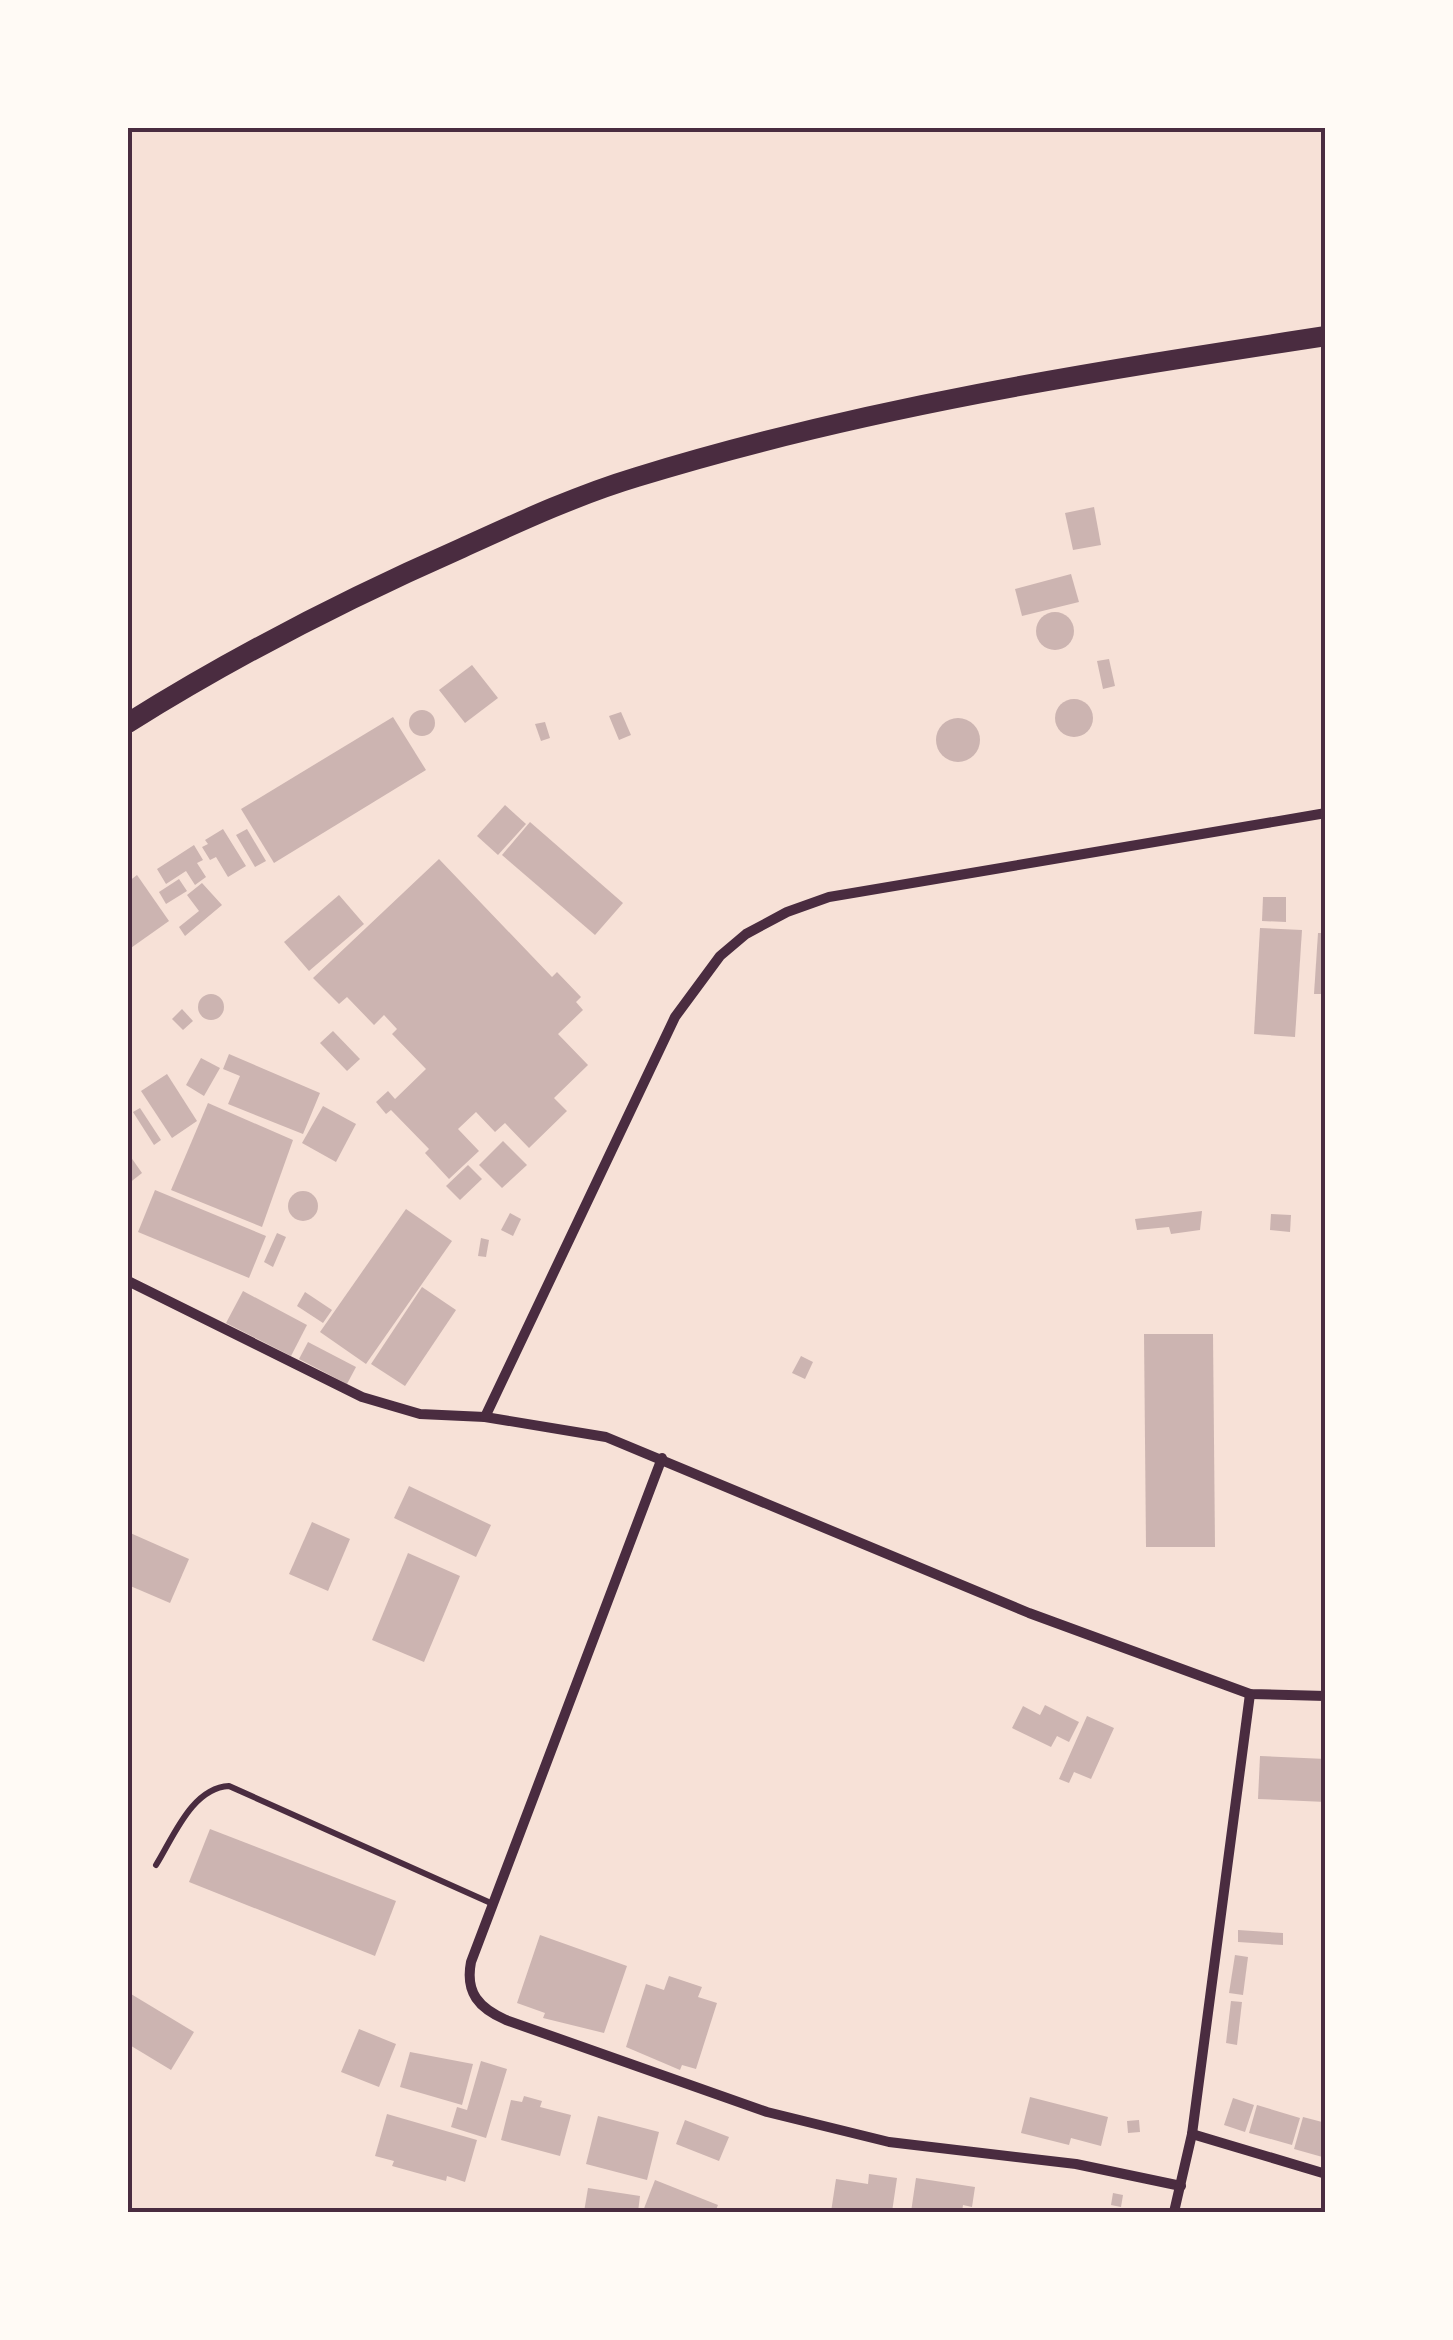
<svg xmlns="http://www.w3.org/2000/svg" width="1453" height="2340" viewBox="0 0 1453 2340" font-family="'Titillium Web',sans-serif">
<style>
.building{fill:#ccb4b1}
.lines{fill:none;stroke-linecap:round;stroke-linejoin:round}
.service{stroke:#4a2c40;stroke-width:6}
.minor{stroke:#4a2c40;stroke-width:10}
.trunk{stroke:#4a2c40;stroke-width:20}
.neatline{fill:none;stroke:#4a2c40;stroke-width:4}
</style>
<rect width="100%" height="100%" fill="#f7e1d7"/>
<g class="building">
<polygon points="1094,507 1101,545 1073,550 1065,513"/>
<polygon points="1071,574 1079,602 1022,616 1015,589"/>
<circle cx="1055" cy="631" r="19"/>
<polygon points="1109,659 1115,686 1103,689 1097,661"/>
<polygon points="472,665 498,698 465,723 439,690"/>
<circle cx="1074" cy="718" r="19"/>
<circle cx="422" cy="723" r="13"/>
<polygon points="621,712 631,735 619,740 609,716"/>
<polygon points="393,717 426,770 274,863 241,809"/>
<circle cx="958" cy="740" r="22"/>
<polygon points="545,722 550,738 541,741 535,724"/>
<polygon points="505,805 526,824 498,855 477,836"/>
<polygon points="530,822 623,903 595,935 502,855"/>
<polygon points="223,829 246,866 228,877 216,857 210,860 202,847 208,844 205,840"/>
<polygon points="247,829 266,861 255,867 236,835"/>
<polygon points="194,845 203,860 197,863 206,877 195,885 186,871 166,884 157,869"/>
<polygon points="439,859 552,977 557,972 581,997 576,1002 583,1010 558,1034 588,1065 554,1098 567,1111 529,1148 505,1123 495,1132 476,1112 458,1129 479,1151 449,1179 425,1153 429,1149 391,1110 386,1114 376,1102 388,1091 395,1099 426,1069 392,1034 397,1029 384,1015 374,1025 347,997 339,1004 313,978"/>
<polygon points="137,875 169,921 128,950 128,882"/>
<polygon points="179,879 187,891 166,904 159,892"/>
<polygon points="202,883 222,905 185,936 179,927 199,911 187,895"/>
<polygon points="339,895 364,924 309,971 284,942"/>
<polygon points="1263,897 1286,897 1286,922 1262,921"/>
<polygon points="1260,928 1302,930 1295,1037 1254,1034"/>
<polygon points="1318,933 1326,933 1326,994 1314,994"/>
<circle cx="211" cy="1007" r="13"/>
<polygon points="182,1009 193,1021 183,1030 172,1019"/>
<polygon points="333,1031 360,1059 347,1071 320,1043"/>
<polygon points="229,1054 320,1093 303,1134 228,1104 240,1076 223,1069"/>
<polygon points="201,1058 220,1068 204,1096 186,1085"/>
<polygon points="167,1074 197,1121 172,1138 141,1091"/>
<polygon points="208,1103 293,1140 262,1227 171,1190"/>
<polygon points="323,1106 356,1124 336,1162 302,1143"/>
<polygon points="140,1108 161,1140 154,1145 133,1112"/>
<polygon points="503,1141 527,1165 502,1188 479,1165"/>
<polygon points="128,1153 142,1173 128,1184"/>
<polygon points="468,1165 482,1179 460,1200 446,1186"/>
<polygon points="155,1190 266,1236 249,1278 138,1232"/>
<circle cx="303" cy="1206" r="15"/>
<polygon points="406,1209 452,1241 366,1364 320,1332"/>
<polygon points="1202,1211 1200,1230 1171,1234 1169,1227 1137,1230 1135,1219"/>
<polygon points="510,1213 521,1219 513,1236 501,1230"/>
<polygon points="1271,1214 1291,1215 1290,1232 1270,1230"/>
<polygon points="277,1233 286,1237 273,1267 264,1262"/>
<polygon points="481,1238 489,1240 486,1257 478,1256"/>
<polygon points="422,1287 456,1310 405,1386 371,1364"/>
<polygon points="243,1291 307,1325 291,1356 226,1323"/>
<polygon points="305,1292 332,1310 323,1323 297,1306"/>
<polygon points="1144,1334 1213,1334 1215,1547 1146,1547"/>
<polygon points="308,1342 356,1367 347,1384 299,1359"/>
<polygon points="801,1356 813,1362 805,1379 792,1373"/>
<polygon points="409,1486 491,1525 476,1557 394,1518"/>
<polygon points="312,1522 350,1539 328,1591 289,1574"/>
<polygon points="128,1532 189,1559 170,1603 128,1585"/>
<polygon points="408,1553 460,1576 424,1662 372,1640"/>
<polygon points="1045,1705 1079,1722 1069,1742 1057,1736 1051,1747 1012,1728 1023,1706 1040,1715"/>
<polygon points="1087,1716 1114,1728 1091,1779 1074,1772 1069,1783 1059,1779"/>
<polygon points="1260,1756 1326,1759 1326,1802 1258,1799"/>
<polygon points="210,1829 396,1901 375,1956 189,1882"/>
<polygon points="1238,1930 1283,1933 1283,1945 1238,1942"/>
<polygon points="540,1935 627,1966 604,2033 543,2018 545,2013 517,2003"/>
<polygon points="1235,1955 1248,1957 1243,1995 1229,1993"/>
<polygon points="669,1976 702,1987 698,1997 717,2003 696,2069 682,2065 680,2070 626,2047 646,1984 664,1990"/>
<polygon points="131,1994 194,2032 171,2070 128,2044"/>
<polygon points="1231,2001 1242,2002 1237,2045 1226,2043"/>
<polygon points="359,2029 396,2044 379,2087 341,2072"/>
<polygon points="410,2052 473,2064 462,2105 400,2087"/>
<polygon points="481,2061 507,2069 486,2138 451,2127 457,2107 467,2110"/>
<polygon points="524,2096 542,2101 540,2107 571,2115 560,2156 501,2140 511,2100 522,2102"/>
<polygon points="1030,2097 1108,2117 1101,2146 1071,2138 1069,2145 1021,2133"/>
<polygon points="1233,2098 1254,2105 1245,2132 1224,2125"/>
<polygon points="1257,2105 1300,2118 1292,2145 1249,2133"/>
<polygon points="387,2114 477,2140 465,2182 447,2176 446,2181 392,2166 394,2161 375,2156"/>
<polygon points="598,2116 659,2132 647,2180 586,2164"/>
<polygon points="1303,2117 1326,2123 1326,2158 1294,2149"/>
<polygon points="685,2120 729,2137 719,2161 676,2144"/>
<polygon points="1139,2120 1140,2132 1128,2133 1127,2121"/>
<polygon points="869,2174 897,2178 892,2212 831,2212 836,2179 868,2184"/>
<polygon points="916,2178 975,2187 972,2207 963,2205 962,2212 911,2212"/>
<polygon points="655,2180 718,2205 715,2212 643,2211"/>
<polygon points="588,2188 640,2196 638,2212 584,2212"/>
<polygon points="1113,2193 1123,2195 1121,2207 1111,2205"/>
</g>
<g class="lines">
<path class="service" d="M156,1865C174,1836 192,1788 229,1786L493,1904"/>
<g class="minor">
<polyline points="128,1281 362,1397 420,1414 485,1417 606,1437 1029,1613 1250,1694 1326,1696"/>
<polyline points="485,1417 675,1017 720,956 746,934 787,912 829,897 1326,813"/>
<path d="M662,1458L471,1962C465,1993 479,2008 506,2020L767,2112L889,2142L1076,2164L1181,2186"/>
<polyline points="1192,2134 1326,2174"/>
<polyline points="1174,2212 1192,2134 1250,1694"/>
</g>
<path class="trunk" d="M128,723C235,656 346,599 462,548C519,522 577,495 637,477C864,407 1091,372 1326,336"/>
</g>
<rect width="1453" height="2340" fill="none" stroke="#fffaf5" stroke-width="260"/>
<rect x="130" y="130" width="1193" height="2080" class="neatline"/>
</svg>
